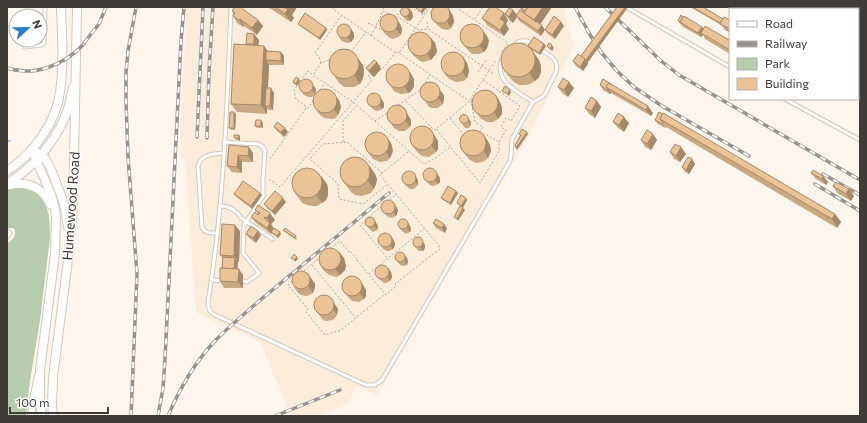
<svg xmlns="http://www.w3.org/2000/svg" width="867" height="423" viewBox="0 0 867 423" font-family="Commissioner,sans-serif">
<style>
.built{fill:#fceddb}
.green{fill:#b7cbae}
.water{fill:#a7c2f1}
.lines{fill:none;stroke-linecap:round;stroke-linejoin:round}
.stream{stroke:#a7c2f1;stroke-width:2}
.service-casing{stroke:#d1c8bd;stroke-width:5}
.minor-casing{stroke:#d1c8bd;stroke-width:8}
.secondary-casing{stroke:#d1c8bd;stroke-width:10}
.path{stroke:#aea7a0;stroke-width:1;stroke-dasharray:2 2;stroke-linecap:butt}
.service{stroke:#fff;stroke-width:3}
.minor{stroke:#fff;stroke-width:6}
.secondary{stroke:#fff;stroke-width:8}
.rail-casing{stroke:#99938d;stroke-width:3.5}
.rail{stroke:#fff;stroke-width:2;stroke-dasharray:6;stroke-linecap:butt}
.wall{fill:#c9a982}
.shaded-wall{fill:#a4896a}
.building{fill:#eac497;stroke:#a4896a}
.labels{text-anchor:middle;stroke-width:3.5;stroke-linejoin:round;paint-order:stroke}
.street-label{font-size:14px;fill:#3f3b37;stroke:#fff}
</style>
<rect width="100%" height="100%" fill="#fef6ed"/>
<polygon class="built" points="188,7 564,7 574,46 527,139 377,395 357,386 348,404 319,416 291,416 260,342 233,330 233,329 225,325 224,326 196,313 185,158 181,157 180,140 186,12"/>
<path class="green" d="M10,187L29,188V190C50,197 50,219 50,238L40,320L30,381L26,416H7V244C12,240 16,237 15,230L13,228H7V189Z"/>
<polygon class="water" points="807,7 860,7 860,46 858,44 858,9 810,9"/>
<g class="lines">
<polyline class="stream" points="7,141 10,141"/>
<g class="service-casing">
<g id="service">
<path d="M231,7C227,106 224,205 208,302C208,308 210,313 215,315L366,385H375L382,380L510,161C512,154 511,146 512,139L533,102"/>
<polyline points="626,7 730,67"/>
<path d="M515,44C520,40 526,40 532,43"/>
<polyline points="25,47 41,45 44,43 45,7"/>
<path d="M502,59C493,81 518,92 533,102L542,97L545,94L556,72C559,60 552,57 543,51"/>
<polyline points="785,99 860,140"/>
<polyline points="224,142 258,144 263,147 265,151 263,179 263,196 262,198 244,225 243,253 259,273 247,282 243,281"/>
<path d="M220,206C229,206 236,209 241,218L273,239"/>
<path d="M217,233C210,233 205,234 202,227L198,166C201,154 213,154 224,153"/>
<polyline points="212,280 224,281"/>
</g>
</g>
<g class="minor-casing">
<g id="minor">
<polyline points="7,235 8,233"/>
<polyline points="31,416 33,399 38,376"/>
</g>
</g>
<g class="secondary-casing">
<g id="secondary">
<polyline points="32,150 51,194 55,209 56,218 55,254 40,370 40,401 42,416"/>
<polyline points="38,153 42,154 50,167 59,190 64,204 68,227"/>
<path d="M7,171C33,154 56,123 60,92C64,64 62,35 61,7"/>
<path d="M7,184C32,168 53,145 65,117C69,108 71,97 73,87"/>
<path d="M9,185C27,181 43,187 50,204"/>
<polyline points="53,416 52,404 53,377 69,252 73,208 77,7"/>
</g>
</g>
<g class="path">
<polyline points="334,7 333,9 396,53"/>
<polyline points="384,7 383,11 395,16"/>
<polyline points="403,7 396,16 401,19 418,30 428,29 494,74"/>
<polyline points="411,7 423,15 427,8 428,9"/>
<polyline points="430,7 399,53 469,101"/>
<polyline points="456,7 508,43 500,54"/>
<polyline points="515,7 521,11 522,10"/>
<polyline points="475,19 483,7"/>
<polyline points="427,22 428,28"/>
<polyline points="368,23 382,30"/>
<polyline points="371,36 383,11"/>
<polyline points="351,52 366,32"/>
<polyline points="329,60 321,63 313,75 353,102 409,151"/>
<polyline points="321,63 319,57 315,53 341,16"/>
<polyline points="379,65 383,68 397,51 399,53"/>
<polyline points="478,72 487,59"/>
<polyline points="312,74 308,71 294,90 296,99 308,108 313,101"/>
<polyline points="483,80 520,106 511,121 506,118 501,127 506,130 499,142 499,151 480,183 436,129 471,100 475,122 483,127 480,131 499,142"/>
<polyline points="423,86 430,75"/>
<polyline points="320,90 324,84"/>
<polyline points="471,100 471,98 496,60"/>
<polyline points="406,101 434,130 436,129"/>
<polyline points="398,105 420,90 421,88"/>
<polyline points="450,118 463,134"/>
<polyline points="375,121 387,113"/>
<polyline points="343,142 343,121 356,106"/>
<polyline points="270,159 307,107"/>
<polyline points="382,173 347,142 323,144 310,159 338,184 339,199 363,204 388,184"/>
<polyline points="269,179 280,187 372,80 368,76 370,74"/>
<polyline points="390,200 396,194"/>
<polyline points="368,218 381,207"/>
<polyline points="366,220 360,225 388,259"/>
<polyline points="440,247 380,175 409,151 424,164 436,158 450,147"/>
<polyline points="331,248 340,241 349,252 350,251 358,260 357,260 386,295 396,286 395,284 441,248"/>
<polyline points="312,265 356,318"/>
<polyline points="380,265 425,228"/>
<polyline points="304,271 318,259"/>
<polyline points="369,274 377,267"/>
<polyline points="292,281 288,285 308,309 306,312 325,335 341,330 385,294"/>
</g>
<use href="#service" class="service"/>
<use href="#minor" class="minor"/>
<use href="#secondary" class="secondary"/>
<g class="rail-casing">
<g id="rail">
<polyline points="575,7 589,33 601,52 617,71 634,87 662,106 749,156"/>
<polyline points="605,7 660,60 679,75 860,180"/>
<polyline points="84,43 99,24 106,7"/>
<path d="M7,68C35,77 64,65 84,44"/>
<polyline points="197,137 203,7"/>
<polyline points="207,138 209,71 213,7"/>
<polyline points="823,174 860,195"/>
<polyline points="815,184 860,211"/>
<polyline points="131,416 137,274 128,157 126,101 126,72 128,51 136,7"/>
<polyline points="158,416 163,388 165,359 181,41 184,7"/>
<path d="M168,416C179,390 194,364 213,343C225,330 239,319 252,307L389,193"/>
<polyline points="275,416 340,390"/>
</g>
</g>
<use href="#rail" class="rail"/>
</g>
<g class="wall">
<polygon points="268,7 297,7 292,15 294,18 291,22"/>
<polygon points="519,7 552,7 540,24 541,36 519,21 517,17 513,23 510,21 505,14 513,10 517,15 522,11"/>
<polygon points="617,7 628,7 588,62 588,64 583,71 576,66 573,61 581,56"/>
<polygon points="690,7 703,7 723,19 730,20 730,34 729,32 725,30 721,25"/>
<polygon points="409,8 412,12 413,17 410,21 407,21 404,18 401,13"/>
<polygon points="449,9 453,16 454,22 451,28 448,30 442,29 437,25 432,19"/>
<polygon points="232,11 258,20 263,26 257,35 244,26 243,27 237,23 233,16 234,14"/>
<polygon points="395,17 400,24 402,29 401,35 398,37 393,39 390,38 385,34 381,28"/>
<polygon points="482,18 508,20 506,24 509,29 504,36 487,25"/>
<polygon points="678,21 704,29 729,40 730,39 730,54 705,39 703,35 701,37 683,27"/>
<polygon points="561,22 564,26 555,39 548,34 545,30"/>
<polygon points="298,24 326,28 327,30 320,40 300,26"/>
<polygon points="482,30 487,36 489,41 487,48 484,52 479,54 472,54 466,48 461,42"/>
<polygon points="354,33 354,38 351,42 347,43 342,41 339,37"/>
<polygon points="254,34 259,40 258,45 267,51 284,56 284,65 269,65 268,88 274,93 273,110 268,110 267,108 267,114 237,112 231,104 247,45 246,44"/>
<polygon points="430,37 435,43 437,51 436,54 431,60 423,62 420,61 414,56 409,49"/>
<polygon points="544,44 546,46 540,55 532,50 539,60 541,66 541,72 539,77 535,81 530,84 525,85 519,85 514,82 510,78 504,70 528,46"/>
<polygon points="463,57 467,63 469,71 467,78 464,81 456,82 449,79 444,73"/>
<polygon points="377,62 381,69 374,77 371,75 366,68"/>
<polygon points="363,65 364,72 363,78 360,84 354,87 344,87 339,83 333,74"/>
<polygon points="405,66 414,79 414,87 409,93 401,94 398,93 394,91 390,85"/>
<polygon points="603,79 653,113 651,116 611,93 610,94 603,90 600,85"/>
<polygon points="558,87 574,88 568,97 562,93"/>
<polygon points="316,89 315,94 312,97 308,97 304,95 301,91"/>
<polygon points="421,95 444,95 444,98 443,104 438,108 432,108 429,107"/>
<polygon points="339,100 341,107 338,115 336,118 332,119 324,118 318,113 314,106"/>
<polygon points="597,101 601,107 595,118 589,114 585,108"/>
<polygon points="500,102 502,108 502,114 498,119 493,122 487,122 481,119 473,108"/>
<polygon points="384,103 384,107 382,109 378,111 374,110 369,105"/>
<polygon points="404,108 408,115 411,120 411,124 410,127 405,131 399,131 394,128 389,121"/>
<polygon points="659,112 835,214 841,222 837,228 666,127 665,128 658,124 655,120"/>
<polygon points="236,114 235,130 231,130 229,128"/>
<polygon points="460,117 471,122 471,125 469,128 465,128 460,121"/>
<polygon points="613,122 629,123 624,132 618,128"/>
<polygon points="263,123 263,128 257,128 255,126"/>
<polygon points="274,127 288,132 284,137 277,131"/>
<polygon points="430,128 438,141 438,149 436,152 429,157 422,156 418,153 411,144"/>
<polygon points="484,135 490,145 491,151 488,158 483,162 476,163 470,160 468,158 461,149"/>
<polygon points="234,137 240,137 240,141 235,139"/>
<polygon points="641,140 657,140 651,150 645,147"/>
<polygon points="391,143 393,151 390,158 387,161 380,162 373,159 366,150"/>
<polygon points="229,145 253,153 253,162 242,162 242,173 232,172 227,166"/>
<polygon points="681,147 686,154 680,162 674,159 670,152"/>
<polygon points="692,159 695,164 689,174 685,172 682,167"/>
<polygon points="811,173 823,176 828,182 826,185 816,179"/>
<polygon points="375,174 377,179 376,184 374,189 371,193 366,195 361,196 355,195 351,192 342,180"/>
<polygon points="321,176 327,184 328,189 328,195 326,200 322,203 317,206 312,206 307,205 302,203 293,190"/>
<polygon points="440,178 440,182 438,184 434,186 430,185 425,180"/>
<polygon points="418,180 418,185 415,188 413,189 410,189 406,186 403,182"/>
<polygon points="833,186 849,189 854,196 851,201 837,193"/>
<polygon points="456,191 458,193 451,205 443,200 441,198"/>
<polygon points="234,194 262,195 252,209 235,196"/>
<polygon points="286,202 275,215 267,208 264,204"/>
<polygon points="394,203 398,210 397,214 396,216 392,218 388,217 383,212"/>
<polygon points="255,210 275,220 271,224 274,229 280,232 281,234 278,238 273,234 272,233 271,234 256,223 251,217 259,215"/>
<polygon points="373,218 378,226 377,230 373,232 370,230 365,223"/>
<polygon points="407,221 410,226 411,229 410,232 406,234 402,231 399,227"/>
<polygon points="433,223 447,228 445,233 436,228"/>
<polygon points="283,230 297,238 296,240 285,232"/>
<polygon points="240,231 239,262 238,262 237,269 243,275 243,288 224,288 220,281 222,268 223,259 220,255"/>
<polygon points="246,234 261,235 256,243 249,238"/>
<polygon points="391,236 394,241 395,245 393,249 389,251 387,251 383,249 380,244"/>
<polygon points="422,241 425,245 425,248 423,251 419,251 413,245"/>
<polygon points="339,252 344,258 346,266 345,270 340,275 336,277 329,275 323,270 319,263"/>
<polygon points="404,254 407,258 408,261 407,265 404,266 400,265 395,258"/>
<polygon points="388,268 391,272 392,277 390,281 386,283 384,283 380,280 377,276"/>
<polygon points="307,272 315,284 315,287 313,293 307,296 301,295 298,293 294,287"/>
<polygon points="358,278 366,290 366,296 364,299 359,302 352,301 348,297 343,290"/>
<polygon points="330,297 338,309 337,315 333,320 326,321 323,320 314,308"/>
</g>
<g class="shaded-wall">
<polygon points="286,7 297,7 292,15 294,18 291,22 285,14"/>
<polygon points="424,7 427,7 422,14 421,12"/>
<polygon points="543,7 552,7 539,26 534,20"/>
<polygon points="625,7 628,7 588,62 588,64 583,71 580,67"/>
<polygon points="409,8 412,12 413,17 410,21 407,16"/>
<polygon points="449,9 453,16 454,22 451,28 447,21"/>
<polygon points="513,10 518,16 516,16 517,17 513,23 509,17"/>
<polygon points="504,13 508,20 506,24 509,29 504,36 500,30 500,19"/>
<polygon points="395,17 400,24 402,29 401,35 396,29"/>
<polygon points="240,19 244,26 243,27 239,20"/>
<polygon points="258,20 263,26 257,35 252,28"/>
<polygon points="561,22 564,26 555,39 552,35"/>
<polygon points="542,25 545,30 541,36 538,31"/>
<polygon points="702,27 705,31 701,33 703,35 701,37 698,33"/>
<polygon points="326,28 327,30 320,40 319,38"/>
<polygon points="351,29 354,33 354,38 351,42 348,38"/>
<polygon points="482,30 487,36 489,41 487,48 484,52 480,46"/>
<polygon points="254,34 259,40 258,51 254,44"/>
<polygon points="430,37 435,43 437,51 436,54 431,60 427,54"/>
<polygon points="544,44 546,46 540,55 539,53"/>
<polygon points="552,45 554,48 552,51 550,49"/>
<polygon points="264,46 270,54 266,60 269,65 267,106 265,106 267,108 267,114 261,105"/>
<polygon points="281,52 284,56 284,65 281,61"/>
<polygon points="533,52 539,60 541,66 541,72 539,77 535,81 529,73"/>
<polygon points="357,57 363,65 364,72 363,78 360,84 354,75"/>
<polygon points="463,57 467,63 469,71 467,78 462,72"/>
<polygon points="377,62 381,69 374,77 369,71"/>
<polygon points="410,72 414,79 414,87 409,93 404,86"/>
<polygon points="299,79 300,81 297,86 295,84"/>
<polygon points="310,81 316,89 315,94 312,89"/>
<polygon points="569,82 574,88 568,97 564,90"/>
<polygon points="271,88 274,93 273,110 270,106"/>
<polygon points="439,89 444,95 444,98 443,104 438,98"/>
<polygon points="608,89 611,93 610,94 607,90"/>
<polygon points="510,90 511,92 509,96 507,94"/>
<polygon points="334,94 339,100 341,107 338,115 334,109"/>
<polygon points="379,95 384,103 384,107 382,109 379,105"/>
<polygon points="496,95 500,102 502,108 502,114 498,119 494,112"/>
<polygon points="597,101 601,107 595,118 591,111"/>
<polygon points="648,106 653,113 651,116 646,110"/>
<polygon points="404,108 408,115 411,120 411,124 410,127 405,120"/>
<polygon points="234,112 236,114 235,130 234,128"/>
<polygon points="624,117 629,123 624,132 619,125"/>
<polygon points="468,118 471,122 471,125 468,121"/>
<polygon points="261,120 263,123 263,128 261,126"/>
<polygon points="285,128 288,132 284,137 281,132"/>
<polygon points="527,132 528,134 517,150 516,148"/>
<polygon points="653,134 657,140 651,150 647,144"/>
<polygon points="239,135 240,137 240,141 238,139"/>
<polygon points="434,135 438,141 438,149 436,152 432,146"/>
<polygon points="484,135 490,145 491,151 488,158 484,151"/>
<polygon points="387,137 391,143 393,151 390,158 386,152"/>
<polygon points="249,147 253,153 253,162 248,156"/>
<polygon points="681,147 686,154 680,162 676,156"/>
<polygon points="238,155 242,162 242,173 237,167"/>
<polygon points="692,159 695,164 689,174 686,170"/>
<polygon points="369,165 375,174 377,179 376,184 374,189 368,181"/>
<polygon points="435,170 440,178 440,182 438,184 435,180"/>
<polygon points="413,172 418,180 418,185 415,181"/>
<polygon points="321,176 327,184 328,189 328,195 326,200 322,203 316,195"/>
<polygon points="823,176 828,182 826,185 822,179"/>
<polygon points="849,189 854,196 851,201 846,194"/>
<polygon points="456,191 458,193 451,205 450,203"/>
<polygon points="260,193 262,195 252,209 251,206"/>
<polygon points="283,198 286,202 275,215 272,211"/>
<polygon points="466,198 467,200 463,208 461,206"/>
<polygon points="394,203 398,210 397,214 396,216 393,212"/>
<polygon points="463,208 465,210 458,221 457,219"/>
<polygon points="270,213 275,220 271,224 274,229 271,234 267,228 270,223 267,218"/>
<polygon points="835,214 841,222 837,228 832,219"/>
<polygon points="373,218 378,226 377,230 374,225"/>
<polygon points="407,221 410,226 411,229 410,232 407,228"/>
<polygon points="444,224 447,228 445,233 442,228"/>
<polygon points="235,225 240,231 239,262 234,256"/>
<polygon points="258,231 261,235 256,243 253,238"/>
<polygon points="280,232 281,234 278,238 277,236"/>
<polygon points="391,236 394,241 395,245 393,249 390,245"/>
<polygon points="422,241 425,245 425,248 423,251 420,247"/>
<polygon points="339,252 344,258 346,266 345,270 340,275 335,269"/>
<polygon points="404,254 407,258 408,261 407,265 404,260"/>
<polygon points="297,257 298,259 295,262 294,260"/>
<polygon points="235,258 238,262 237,273 234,269"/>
<polygon points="388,268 391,272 392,277 390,281 387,276"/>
<polygon points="239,269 243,275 243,288 238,282"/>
<polygon points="310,277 315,284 315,287 313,293 308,286"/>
<polygon points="362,283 366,290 366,296 364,299 360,293"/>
<polygon points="330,297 338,309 337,315 333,309"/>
</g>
<g class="building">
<polygon points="235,7 240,7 258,20 252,28 240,19 239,20 233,16 235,13 232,11"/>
<polygon points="275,7 286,7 285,8 288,9 285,14"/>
<polygon points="417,7 424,7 421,12 416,8"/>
<polygon points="434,7 446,7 449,9 450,16 447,21 444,23 437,23 432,19 431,12"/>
<polygon points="490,7 495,7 504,13 500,19 505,22 500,30 482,18"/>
<polygon points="519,7 528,7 525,11"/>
<polygon points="528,7 543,7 534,20 524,13"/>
<polygon points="617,7 625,7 586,60 581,56"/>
<polygon points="692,7 703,7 723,19 720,23"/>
<polygon points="748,7 757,7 760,9 750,9"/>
<circle cx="405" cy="12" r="4.5"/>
<polygon points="509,8 513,10 509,17 505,14"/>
<polygon points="520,10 536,22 536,21 542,25 538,31 516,16"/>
<polygon points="305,13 326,28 319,38 298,24"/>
<circle cx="389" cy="23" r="9"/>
<polygon points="681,15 683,17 680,22 678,21"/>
<polygon points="554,16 561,22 552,35 545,30"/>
<polygon points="684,16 702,27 698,33 680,22"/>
<polygon points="724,17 730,20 730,32 727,30 728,28 720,24"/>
<circle cx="344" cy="31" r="7"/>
<circle cx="472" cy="36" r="12"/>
<polygon points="705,26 729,40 730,39 730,50 701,33"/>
<circle cx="420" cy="44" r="12"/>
<polygon points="247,33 254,34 254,44 246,44"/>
<polygon points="534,37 544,44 539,53 528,46"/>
<circle cx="518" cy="60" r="17"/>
<polygon points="549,43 552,45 550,49 547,46"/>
<polygon points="234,44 264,46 261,105 231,104"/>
<circle cx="344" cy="64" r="15"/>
<polygon points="266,51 281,52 281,61 266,60"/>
<circle cx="453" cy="64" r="12"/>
<polygon points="578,54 585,59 580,67 573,61"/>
<polygon points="374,60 377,62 369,71 366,68"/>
<circle cx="398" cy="76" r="12"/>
<polygon points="296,77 299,79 295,84 293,82"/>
<polygon points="563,78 569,82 564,90 558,87"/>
<polygon points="603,79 611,84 609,83 606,87 608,89 607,90 600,85"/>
<circle cx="306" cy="86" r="7"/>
<circle cx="430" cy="92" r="10"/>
<polygon points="609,83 648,106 646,110 606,87"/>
<polygon points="505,86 510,90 507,94 502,91"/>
<polygon points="266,88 271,88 270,106 265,106"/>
<circle cx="325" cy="101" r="12"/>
<circle cx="485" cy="103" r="13"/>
<circle cx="374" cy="100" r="7"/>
<polygon points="591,97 597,101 591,111 585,108"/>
<circle cx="397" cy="115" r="10"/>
<polygon points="230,112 234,112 234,128 229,128"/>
<polygon points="659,112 663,114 660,119 663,123 662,124 655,120"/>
<polygon points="618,113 624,117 619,125 613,122"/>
<polygon points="663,113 835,214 832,219 660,119"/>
<circle cx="464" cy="119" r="4.5"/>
<polygon points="256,120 261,120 261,126 255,126"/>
<polygon points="277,122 285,128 281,132 274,127"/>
<circle cx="422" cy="138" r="12"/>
<polygon points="522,129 527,132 516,148 515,145 521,135 519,134"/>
<circle cx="473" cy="143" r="13"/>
<polygon points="647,130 653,134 647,144 641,140"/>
<circle cx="377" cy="144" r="12"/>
<polygon points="234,135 239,135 238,139 234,137"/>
<polygon points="675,144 681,147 676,156 670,152"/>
<polygon points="229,145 249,147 248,156 238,155 237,167 227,166"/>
<circle cx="355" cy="172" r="15"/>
<polygon points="688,157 692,159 686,170 682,167"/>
<circle cx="307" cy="183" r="15"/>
<circle cx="430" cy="175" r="7"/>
<polygon points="813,170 823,176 822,179 811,173"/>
<circle cx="409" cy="178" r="7"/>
<polygon points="243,181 260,193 251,206 234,194"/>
<polygon points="836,182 849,189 846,194 833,186"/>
<polygon points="448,186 456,191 450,203 441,198"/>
<polygon points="275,191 283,198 272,211 264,204"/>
<polygon points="461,195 466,198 461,206 457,203"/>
<circle cx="388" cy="207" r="7"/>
<polygon points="258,205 270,213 267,218 265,217 264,218 270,223 267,228 251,217 255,212 258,215 260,213 255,210"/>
<polygon points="460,206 463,208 457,219 454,217"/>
<circle cx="370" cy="222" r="5"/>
<polygon points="436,219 444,224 442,228 433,223"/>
<circle cx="403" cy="224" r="5"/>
<polygon points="222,224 235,225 234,256 220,255"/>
<polygon points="251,226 258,231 253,238 246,234"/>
<polygon points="274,228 280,232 277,236 271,232"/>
<polygon points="285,228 296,236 295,238 283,230"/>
<circle cx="385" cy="240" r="7"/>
<circle cx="418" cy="242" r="5"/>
<circle cx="330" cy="259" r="11"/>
<circle cx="400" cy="257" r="5"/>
<polygon points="294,254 297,257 294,260 291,258"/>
<polygon points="223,257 235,258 234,269 222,268"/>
<circle cx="382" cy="272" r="7"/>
<polygon points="220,268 239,269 238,282 220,281"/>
<circle cx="301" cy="280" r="9"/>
<circle cx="352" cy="286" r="10"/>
<circle cx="324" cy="305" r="10"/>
</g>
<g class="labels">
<g class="street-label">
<text transform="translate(71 206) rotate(-86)" y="5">Humewood Road</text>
</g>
</g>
<rect width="867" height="423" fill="none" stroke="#3f3b37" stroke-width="16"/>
<rect x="729" y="8" width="130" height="92" fill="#ffffff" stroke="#b2b1af"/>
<rect x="737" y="21" width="20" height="6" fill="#ffffff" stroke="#b2b1af"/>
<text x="765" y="28" font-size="12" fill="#3f3b37">Road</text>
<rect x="737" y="41" width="20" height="6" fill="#99938d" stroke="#b2b1af"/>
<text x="765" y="48" font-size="12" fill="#3f3b37">Railway</text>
<rect x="737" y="58" width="20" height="12" fill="#b7cbae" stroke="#b2b1af"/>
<text x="765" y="68" font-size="12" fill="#3f3b37">Park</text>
<rect x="737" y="78" width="20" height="12" fill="#eac497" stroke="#b2b1af"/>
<text x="765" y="88" font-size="12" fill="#3f3b37">Building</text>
<g transform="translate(28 28) rotate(68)"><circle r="19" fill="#ffffff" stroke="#b2b1af"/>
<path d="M0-3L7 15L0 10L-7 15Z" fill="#277cca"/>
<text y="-6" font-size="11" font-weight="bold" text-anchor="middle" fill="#3f3b37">N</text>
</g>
<path d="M10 407v6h98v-6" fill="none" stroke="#3f3b37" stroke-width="2"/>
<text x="16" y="407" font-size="12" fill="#3f3b37" stroke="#ffffff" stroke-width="3" paint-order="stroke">100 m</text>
</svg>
